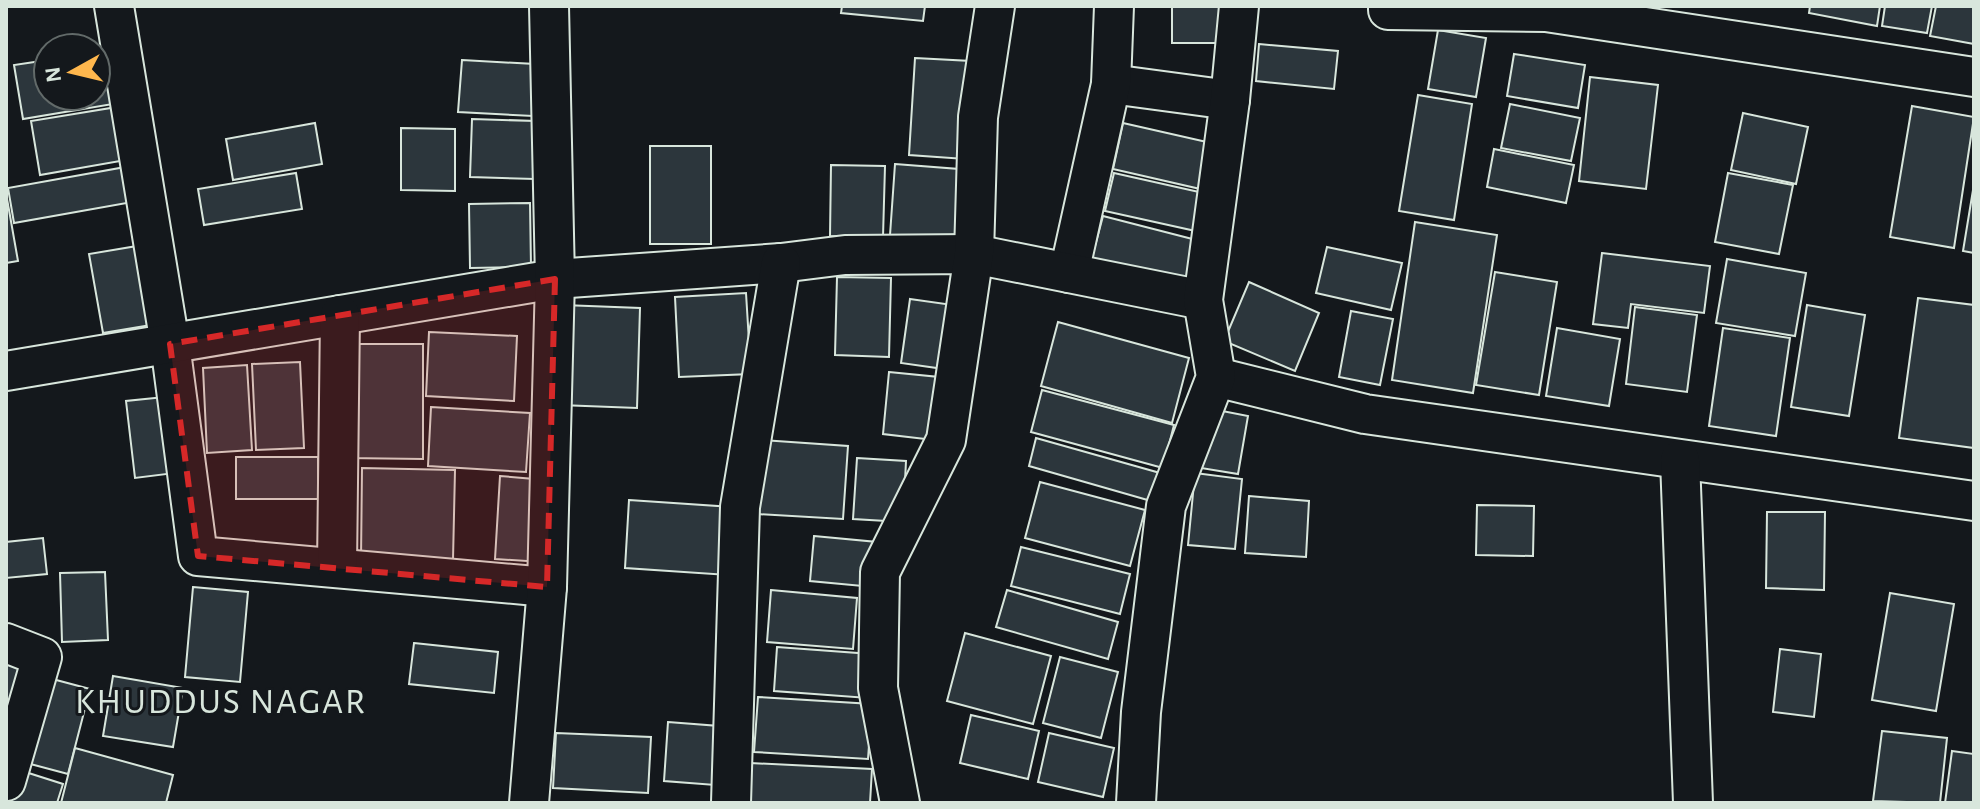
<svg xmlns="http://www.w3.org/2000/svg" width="1980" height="809" viewBox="0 0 1980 809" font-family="'Alegreya Sans',sans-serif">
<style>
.building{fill:#2c363c;stroke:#d8e6dc;stroke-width:2}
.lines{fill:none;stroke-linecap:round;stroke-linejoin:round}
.street-casing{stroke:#d8e6dc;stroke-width:42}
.street{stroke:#14181c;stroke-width:38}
.marked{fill:#d62828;fill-opacity:0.2;stroke:#d62828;stroke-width:6;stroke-dasharray:16 10;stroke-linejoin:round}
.labels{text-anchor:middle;stroke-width:6;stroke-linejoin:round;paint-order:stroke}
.quarter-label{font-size:36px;letter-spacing:2px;fill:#d8e6dc;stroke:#14181c}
</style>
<rect width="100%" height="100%" fill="#14181c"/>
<g class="building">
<polygon points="842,6 925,6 923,21 841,13"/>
<rect x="1172" y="6" width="50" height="37"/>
<polygon points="1810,6 1880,6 1877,26 1809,13"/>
<polygon points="1885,6 1932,6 1927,33 1882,26"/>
<polygon points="1936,6 1974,6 1974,44 1930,36"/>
<polygon points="1438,30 1486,38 1476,97 1428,89"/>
<polygon points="1259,44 1338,51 1334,89 1256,81"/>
<polygon points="110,50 119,103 23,119 14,65 48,60 48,96 96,96 96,52"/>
<polygon points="1514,54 1585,65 1578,108 1507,96"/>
<polygon points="915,58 971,61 965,159 909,155"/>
<polygon points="462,60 535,64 533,116 458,112"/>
<polygon points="1590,77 1658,85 1646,189 1579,181"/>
<polygon points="1418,95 1472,104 1454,220 1399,211"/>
<polygon points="1510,104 1580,118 1571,161 1501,148"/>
<polygon points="1912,106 1974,117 1954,248 1890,237"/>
<polygon points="117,107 126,160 40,175 31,121"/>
<polygon points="1743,113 1808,127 1796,184 1731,170"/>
<polygon points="472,119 536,121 535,179 470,177"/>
<polygon points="315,123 322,164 233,180 226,139"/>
<polygon points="1123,123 1220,145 1209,191 1113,169"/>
<polygon points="401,128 455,129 455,191 401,190"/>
<rect x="650" y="146" width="61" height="98"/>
<polygon points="1494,149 1574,165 1566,203 1487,187"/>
<polygon points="895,164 959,169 955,240 890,235"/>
<polygon points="831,165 885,166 883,237 830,236"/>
<polygon points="131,166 138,201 14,223 8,188"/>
<polygon points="296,173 302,209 204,225 198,189"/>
<polygon points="1114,173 1208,194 1200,232 1105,211"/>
<polygon points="1728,173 1793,185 1779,254 1715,242"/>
<polygon points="1974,184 1974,253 1963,251"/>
<polygon points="6,193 18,261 6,263"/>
<polygon points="530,203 531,267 470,268 469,204"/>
<polygon points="1103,216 1204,242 1192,287 1091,261"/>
<polygon points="1415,222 1497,235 1473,393 1392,380"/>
<polygon points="149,244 163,323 103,333 89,254"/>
<polygon points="1327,247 1402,263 1391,310 1316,293"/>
<polygon points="1602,253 1710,266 1704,313 1631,304 1628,328 1593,324"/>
<polygon points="1727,259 1806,273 1795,336 1716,323"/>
<polygon points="1495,272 1557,282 1539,395 1476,385"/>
<polygon points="837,277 891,278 889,357 835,355"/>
<polygon points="1249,282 1319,313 1295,371 1224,341"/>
<polygon points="746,293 751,374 679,377 675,297"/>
<polygon points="1918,298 1974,305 1974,448 1899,438"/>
<polygon points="910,299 960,306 951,370 901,363"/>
<polygon points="563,305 640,308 637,408 560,405"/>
<polygon points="1807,305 1865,315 1849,416 1791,407"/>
<polygon points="1635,307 1697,315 1687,392 1626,384"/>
<polygon points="1351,311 1393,319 1380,385 1339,377"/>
<polygon points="1058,322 1189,358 1172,423 1041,386"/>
<polygon points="1557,328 1620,339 1609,406 1546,396"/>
<polygon points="1723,328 1790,338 1776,436 1709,426"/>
<polygon points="429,332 517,336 514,401 426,396"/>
<polygon points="347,344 423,344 423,459 347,458"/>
<polygon points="300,362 304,448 256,450 252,364"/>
<polygon points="247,365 252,450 207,453 203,368"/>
<polygon points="889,372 949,378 942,441 883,434"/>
<polygon points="1042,390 1174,425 1163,468 1031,432"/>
<polygon points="174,396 183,472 135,478 126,401"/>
<polygon points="431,407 530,413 526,472 428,466"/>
<polygon points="1212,409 1248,416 1238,474 1201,468"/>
<polygon points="1036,438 1160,473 1151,501 1029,466"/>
<polygon points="761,440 848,446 843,519 757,514"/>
<rect x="236" y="457" width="82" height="42"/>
<polygon points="857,458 906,461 903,522 853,519"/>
<polygon points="362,468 455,470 453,560 361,559"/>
<polygon points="1195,473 1242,479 1235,549 1188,545"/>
<polygon points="500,476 546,480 542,562 495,559"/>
<polygon points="1040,482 1145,510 1130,566 1025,538"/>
<polygon points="1249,496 1309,501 1306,557 1245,553"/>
<polygon points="629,500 732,507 728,575 625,568"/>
<polygon points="1477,505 1534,506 1533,556 1476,555"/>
<polygon points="1767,512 1825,512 1824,590 1766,588"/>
<polygon points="814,536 877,542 873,587 810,581"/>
<polygon points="43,538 47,574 6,578 6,542"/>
<polygon points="1021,547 1130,574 1120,614 1011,586"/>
<polygon points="105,572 108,640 62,642 60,573"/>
<polygon points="193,587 248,592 240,682 185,677"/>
<polygon points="771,590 857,598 853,649 767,642"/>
<polygon points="1007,590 1118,622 1108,659 996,627"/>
<polygon points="1890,593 1954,604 1936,711 1872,700"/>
<polygon points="965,633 1051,656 1033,724 947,701"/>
<polygon points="414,643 498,652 494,693 409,684"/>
<polygon points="777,647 871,654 868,698 774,691"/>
<polygon points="1780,649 1821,654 1814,717 1773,712"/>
<polygon points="1060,657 1118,672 1101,738 1043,723"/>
<polygon points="6,663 32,671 6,726"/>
<polygon points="113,676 183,688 173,747 103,736"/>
<polygon points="45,677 90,689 68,774 23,762"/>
<polygon points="758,697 872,704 868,759 754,752"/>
<polygon points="971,715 1039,731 1028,779 960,763"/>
<polygon points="668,722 719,726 715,785 664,781"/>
<polygon points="1882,731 1947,738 1940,803 1873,801"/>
<polygon points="556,733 651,737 648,793 553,788"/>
<polygon points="1049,733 1114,748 1103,797 1038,782"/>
<polygon points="75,748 173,775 166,803 61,803"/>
<polygon points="1952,751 1974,754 1974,803 1945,803"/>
<polygon points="750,763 872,769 870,803 748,803"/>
<polygon points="16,769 63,784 57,803 6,803"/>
</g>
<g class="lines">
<g class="street-casing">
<g id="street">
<polyline points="114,6 170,344 198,556 547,587"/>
<polyline points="1388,6 1388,10 1546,12 1974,77"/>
<polyline points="1111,84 1230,100"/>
<polyline points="1069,273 1111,84 1114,6"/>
<polyline points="6,371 555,279 781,263 845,255 974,254 1203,300"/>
<polyline points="1216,377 1365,414 1974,501"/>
<polyline points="1680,460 1693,803"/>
<polyline points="337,567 340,315"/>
<polyline points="6,643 42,657 6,781"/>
<polyline points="529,803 547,587 555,279 549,6"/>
<polyline points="731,803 740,507 781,263"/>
<polyline points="900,803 878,688 880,572 946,440 974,254 978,117 995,6"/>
<polyline points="1136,803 1141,712 1166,506 1216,377 1203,300 1230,100 1239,6"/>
</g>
</g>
<use href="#street" class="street"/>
</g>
<path class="marked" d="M555,279L547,587L198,556L170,344Z"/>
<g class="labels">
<g class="quarter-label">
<text x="221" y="713">KHUDDUS NAGAR</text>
</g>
</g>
<rect width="1980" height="809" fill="none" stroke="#d8e6dc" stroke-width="16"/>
<g transform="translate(72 72) rotate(262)"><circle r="38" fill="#14181c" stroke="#626a69" stroke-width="2"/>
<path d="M0-6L14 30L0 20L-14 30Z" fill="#ffb74d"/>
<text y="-12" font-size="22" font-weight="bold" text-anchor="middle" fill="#d8e6dc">N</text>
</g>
</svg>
